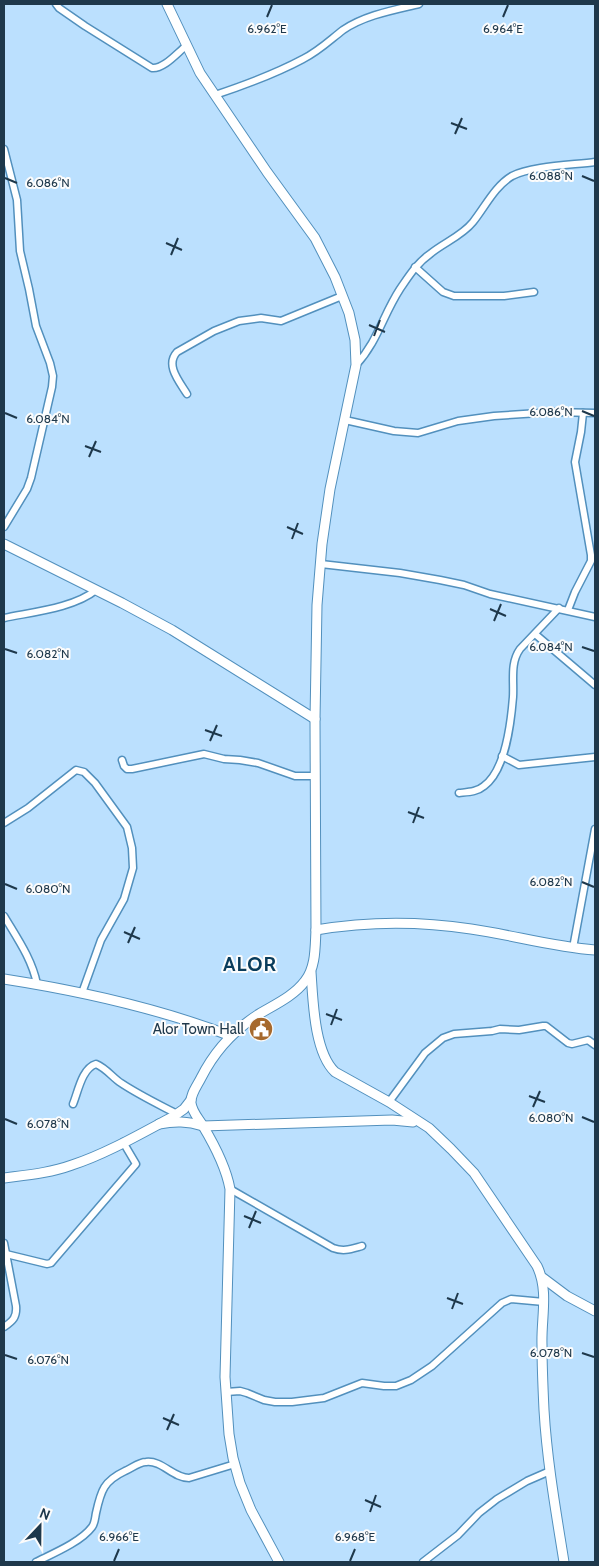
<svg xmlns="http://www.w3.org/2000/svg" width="599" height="1566" viewBox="0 0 599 1566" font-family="Cabin,sans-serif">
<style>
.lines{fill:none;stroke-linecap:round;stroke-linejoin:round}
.street-casing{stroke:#5290bd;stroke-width:9}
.secondary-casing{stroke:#5290bd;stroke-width:11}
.street{stroke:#fff;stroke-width:6}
.secondary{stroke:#fff;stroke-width:9}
.ticks{fill:none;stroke:#1e384b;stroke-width:2}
.labels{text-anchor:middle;stroke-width:4;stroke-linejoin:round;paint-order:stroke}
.poi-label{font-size:15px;fill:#1e384b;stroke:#fcfcfc;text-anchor:end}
.district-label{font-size:20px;font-weight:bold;letter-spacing:1px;fill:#093c5b;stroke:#fcfcfc}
.ticks-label{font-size:12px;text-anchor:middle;fill:#1e384b;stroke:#fcfcfc;stroke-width:4;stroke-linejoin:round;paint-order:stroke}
</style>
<rect width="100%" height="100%" fill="#bbe0fe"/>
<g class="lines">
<g class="street-casing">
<g id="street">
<path d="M56,4L59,8L85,26L152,68C164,69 177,53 186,46"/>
<path d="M215,95C245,85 275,74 303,59C319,51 330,40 343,30C365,15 394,10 419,4"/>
<polyline points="4,149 17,200 20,251 29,289 36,326 50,363 53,376 52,387 31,478 27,489 4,527"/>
<polyline points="415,267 443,292 454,296 504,296 534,292"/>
<path d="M356,365C378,341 383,315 400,289C409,276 417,263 430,254C443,243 462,236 473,222C485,207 495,186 512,176C531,166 573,165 595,162"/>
<path d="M187,394C179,381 165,365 177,352L214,331L239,321L261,318L281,321L342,296"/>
<polyline points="345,420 394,431 418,433 458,421 494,416 554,412 595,413"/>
<polyline points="321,564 400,573 440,580 464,585 490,594 595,617"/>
<polyline points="568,610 575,592 591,561 591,555 575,462 581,432 583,413"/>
<path d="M4,618C32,612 74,608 96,590"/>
<polyline points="535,634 595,685"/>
<polyline points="502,756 519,765 595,757"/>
<polyline points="122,760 124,766 127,769 132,769 204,754 224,759 240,760 258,763 295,776 315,776"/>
<path d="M459,793C468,792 477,792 484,786C506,770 511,722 513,697C514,680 510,663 520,649L559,608"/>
<polyline points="4,823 28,808 76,770 84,772 95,783 127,827 132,848 133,868 124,899 101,940 82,993"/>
<path d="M4,916C17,938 32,959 37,984"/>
<polyline points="573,948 595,829"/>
<polyline points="389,1102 425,1053 443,1038 454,1034 492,1031 500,1029 519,1030 543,1026 546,1026 568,1043 572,1044 588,1040 595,1045"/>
<path d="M73,1104C78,1092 82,1068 96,1064C106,1068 113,1078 121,1083C139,1095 158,1104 177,1114"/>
<path d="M230,1189L333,1248C344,1252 351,1249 362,1246"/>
<path d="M4,1243L16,1306C17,1317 13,1321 4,1327"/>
<polyline points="6,1254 47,1264 51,1263 136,1164 123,1142"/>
<polyline points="226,1392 240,1391 247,1393 264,1400 275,1402 292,1402 324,1398 362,1383 384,1386 396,1386 411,1380 432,1366 502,1303 511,1299 544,1302"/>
<path d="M36,1562C52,1554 81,1542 92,1527C95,1523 95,1518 96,1513C101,1490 104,1481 125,1471C132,1468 139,1462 146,1462C162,1460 173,1478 189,1478L235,1464"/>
<polyline points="423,1562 458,1535 479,1513 497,1499 527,1481 550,1471"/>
</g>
</g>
<g class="secondary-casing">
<g id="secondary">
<path d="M167,4L200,73L267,172L315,238L335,277L349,313L355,340L356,365L330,489L322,544L317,605L315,719L316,930C315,947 316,967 305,981C294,996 274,1005 259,1014C234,1030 214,1052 201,1078C197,1086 190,1095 191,1103C192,1112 199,1119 203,1126C215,1146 226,1167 230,1189L225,1377L229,1434L233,1458L240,1483L251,1510L279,1562"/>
<polyline points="4,544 122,603 172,630 315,719"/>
<path d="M316,930C368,921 419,921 471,929C513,935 553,947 595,950"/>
<path d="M311,972C313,1000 314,1052 335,1072L389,1102L429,1128L451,1149L474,1173L537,1266C549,1291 541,1318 542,1345C542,1367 543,1389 544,1410C547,1461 556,1512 564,1562"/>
<path d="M4,979C81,991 158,1008 231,1036"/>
<path d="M159,1124C175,1121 187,1121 203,1126L392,1120L413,1122"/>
<path d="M4,1178C27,1175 50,1173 72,1165C106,1154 142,1133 174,1116L184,1109L191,1100"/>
<polyline points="543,1278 567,1296 595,1311"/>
</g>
</g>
<use href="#street" class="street"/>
<use href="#secondary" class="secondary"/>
</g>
<path class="ticks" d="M267,17L272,5M503,17L508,5M451,123L467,129M455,134L462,118M582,176L594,181M5,178L17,183M166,243L182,250M171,255L178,238M369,325L385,332M374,336L380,320M582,411L594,416M5,413L17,418M85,446L101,452M89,457L96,441M287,527L303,534M292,539L298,523M490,609L506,616M494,621L501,604M582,647L594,651M5,649L17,653M205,730L222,736M210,741L217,725M408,812L424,818M413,823L419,807M582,882L594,887M5,884L17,889M124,932L140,939M128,943L135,927M326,1014L342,1020M331,1025L337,1009M529,1096L545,1102M533,1107L540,1091M582,1117L594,1122M5,1119L17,1124M244,1216L261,1223M249,1228L256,1211M447,1298L463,1304M452,1309L458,1293M582,1353L594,1357M5,1355L17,1359M163,1418L179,1425M167,1430L174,1414M365,1500L381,1507M370,1512L376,1495M114,1561L119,1549M350,1561L355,1549"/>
<defs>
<g id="civic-disc" transform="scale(1.25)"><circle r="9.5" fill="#a6692d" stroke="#fcfcfc"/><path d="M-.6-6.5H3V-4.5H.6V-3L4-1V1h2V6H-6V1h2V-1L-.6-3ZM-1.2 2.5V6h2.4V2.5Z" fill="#fff"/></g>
</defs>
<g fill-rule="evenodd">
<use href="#civic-disc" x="261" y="1029"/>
</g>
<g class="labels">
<g class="poi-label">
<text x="244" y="1034">Alor Town Hall</text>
</g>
<g class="district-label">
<text x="250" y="971">ALOR</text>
</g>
</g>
<g class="ticks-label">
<text x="503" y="33">6.964°E</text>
<text x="267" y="33">6.962°E</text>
<text x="551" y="180">6.088°N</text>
<text x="48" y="187">6.086°N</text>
<text x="551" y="416">6.086°N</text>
<text x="48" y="423">6.084°N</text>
<text x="551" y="651">6.084°N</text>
<text x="48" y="658">6.082°N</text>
<text x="551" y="886">6.082°N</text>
<text x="48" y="893">6.080°N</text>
<text x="551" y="1122">6.080°N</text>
<text x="48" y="1128">6.078°N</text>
<text x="551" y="1357">6.078°N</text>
<text x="48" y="1364">6.076°N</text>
<text x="119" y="1541">6.966°E</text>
<text x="355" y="1541">6.968°E</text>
</g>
<rect width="599" height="1566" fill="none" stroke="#1e384b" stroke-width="10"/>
<g transform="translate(40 1526) rotate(22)" stroke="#fcfcfc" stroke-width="4" paint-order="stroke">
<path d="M0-4L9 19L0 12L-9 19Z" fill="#1e384b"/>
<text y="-8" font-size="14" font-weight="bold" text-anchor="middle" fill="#1e384b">N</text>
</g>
</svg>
